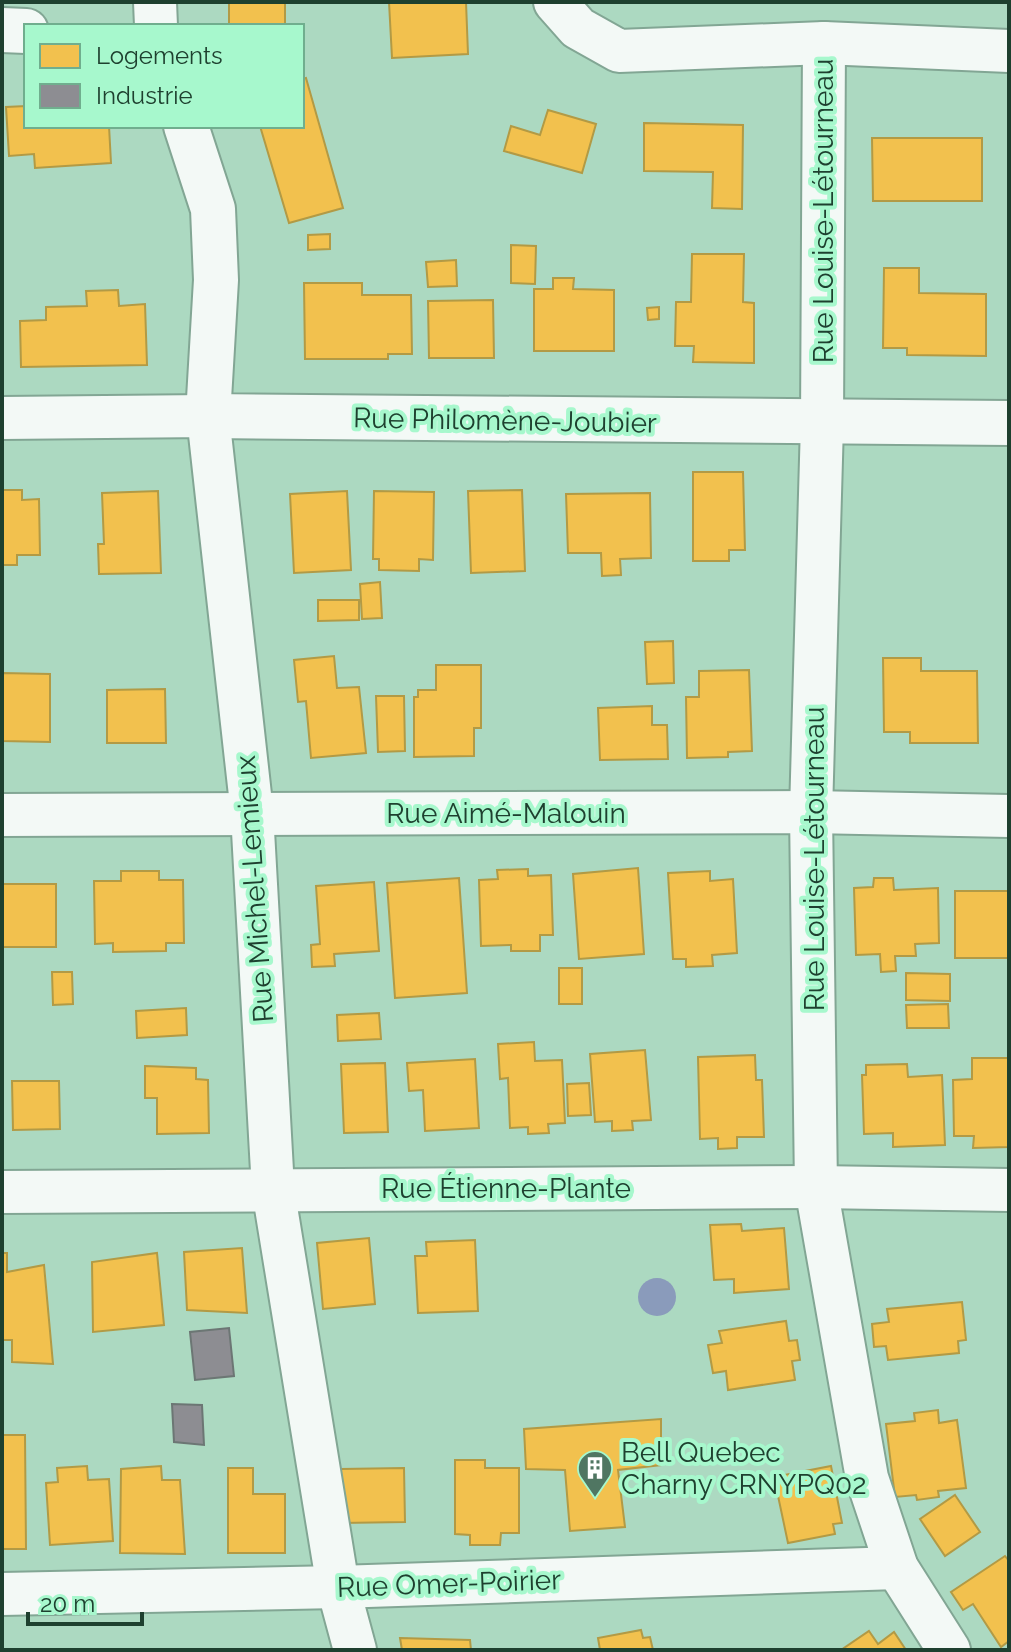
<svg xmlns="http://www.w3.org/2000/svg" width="1011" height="1652" viewBox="0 0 1011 1652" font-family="Raleway,sans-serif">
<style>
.water{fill:#8a9bbb}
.homes{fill:#f2c14e;stroke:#b29a45;stroke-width:2}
.industry{fill:#8d8d92;stroke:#6c7674;stroke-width:2}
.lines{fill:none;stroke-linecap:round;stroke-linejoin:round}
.street-casing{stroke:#82a694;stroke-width:46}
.secondary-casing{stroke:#82a694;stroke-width:48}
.street{stroke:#f3f9f6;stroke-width:42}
.secondary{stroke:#f3f9f6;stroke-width:44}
.labels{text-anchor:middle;stroke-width:8;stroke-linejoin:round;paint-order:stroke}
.street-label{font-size:28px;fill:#1e402f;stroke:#a7f8cd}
.poi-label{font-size:28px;fill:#1e402f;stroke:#a7f8cd;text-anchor:start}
</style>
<rect width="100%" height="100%" fill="#acd9c1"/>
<circle class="water" cx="657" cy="1297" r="19"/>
<g class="homes">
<rect x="229" y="2" width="56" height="24"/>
<polygon points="389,2 466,2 468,54 392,58"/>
<polygon points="306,78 343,208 289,223 260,126 302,126 302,79"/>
<polygon points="26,106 26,126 109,126 111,163 35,168 34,154 9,156 6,107"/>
<polygon points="548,110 596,124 582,173 504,151 511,126 540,135"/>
<polygon points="644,123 743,125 742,209 712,208 713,172 644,171"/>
<polygon points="872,138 982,138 982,201 873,201"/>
<polygon points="330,234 330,249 308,250 308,235"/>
<polygon points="511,245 536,246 535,284 511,283"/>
<polygon points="692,254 744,254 743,302 754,303 754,363 693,362 694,346 675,346 676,302 691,302"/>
<polygon points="456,260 457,286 428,287 426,262"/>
<polygon points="884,268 919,268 919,293 986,294 986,356 907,355 907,348 883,348"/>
<polygon points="553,278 574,278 573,289 614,290 614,351 534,351 534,289 553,289"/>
<polygon points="304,283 362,283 362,295 411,295 412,354 388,354 388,359 305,359"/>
<polygon points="118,290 119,306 145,304 147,365 21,367 20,321 46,320 46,307 87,306 86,291"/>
<polygon points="493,300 494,358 429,358 428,301"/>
<polygon points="659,307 659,319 648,320 647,308"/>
<polygon points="693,472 743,472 745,550 729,550 729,561 693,561"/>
<polygon points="2,490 22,490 22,500 39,499 40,555 17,555 17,565 2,565"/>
<polygon points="522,490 525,571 471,573 468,491"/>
<polygon points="158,491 161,573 99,574 98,544 104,544 102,493"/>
<polygon points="347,491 351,570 294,573 290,494"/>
<polygon points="374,491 434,492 433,560 419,559 419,571 379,570 379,559 373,559"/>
<polygon points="650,493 651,558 620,559 621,575 602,576 601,553 568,553 566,494"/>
<polygon points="380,582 382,618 362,619 360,584"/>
<polygon points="318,600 359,600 359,620 318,621"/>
<polygon points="673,641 674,683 647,684 645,642"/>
<polygon points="334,656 337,688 359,687 366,753 311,758 306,701 298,702 294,660"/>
<polygon points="883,658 921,658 921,671 977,671 978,743 910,743 910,732 884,732"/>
<polygon points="436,665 481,665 481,728 474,728 474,756 414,757 414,697 418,697 418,690 436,690"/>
<polygon points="749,670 752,751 728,752 728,757 687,758 686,697 699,697 699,671"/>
<polygon points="2,673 50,674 50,742 2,741"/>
<polygon points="165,689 166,743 107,743 107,690"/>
<polygon points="376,696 404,696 405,751 378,752"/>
<polygon points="652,706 652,725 667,725 668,759 600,760 598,708"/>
<polygon points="638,868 644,954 579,959 573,874"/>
<polygon points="528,869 528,876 551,875 553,935 540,935 540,951 511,951 511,945 481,946 479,880 498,879 497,870"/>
<polygon points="121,871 159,871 159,880 183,880 184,943 166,943 166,951 113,952 113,943 95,944 94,881 121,881"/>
<polygon points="710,871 710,881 733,879 737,953 712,955 713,966 686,967 686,959 673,959 668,873"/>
<polygon points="459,878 467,993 395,998 387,883"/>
<polygon points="874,878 893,878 894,890 938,888 939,943 915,944 916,956 895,956 896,971 881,972 880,954 856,955 854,888 873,887"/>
<polygon points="374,882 379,951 334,954 335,966 312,967 311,945 320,944 316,886"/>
<rect x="2" y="884" width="54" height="63"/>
<rect x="955" y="891" width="54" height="67"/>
<rect x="559" y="968" width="23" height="36"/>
<polygon points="52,972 72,972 73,1004 53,1005"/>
<polygon points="906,973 950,974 950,1001 906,1000"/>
<polygon points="948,1004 949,1028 907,1028 906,1005"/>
<polygon points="186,1008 187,1035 137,1038 136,1011"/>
<polygon points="379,1013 381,1039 338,1041 337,1015"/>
<polygon points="534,1042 535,1061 562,1060 565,1123 548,1124 549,1133 528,1134 528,1127 510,1128 508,1078 500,1079 498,1044"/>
<polygon points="645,1050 651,1120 632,1121 633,1130 612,1131 612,1121 595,1122 590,1054"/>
<polygon points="755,1055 756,1080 762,1080 764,1137 737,1137 737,1148 718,1149 718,1138 700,1139 698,1057"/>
<polygon points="972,1058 1009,1058 1009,1147 973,1148 974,1136 954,1136 953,1080 972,1079"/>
<polygon points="475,1059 479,1128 425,1131 423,1090 409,1091 407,1063"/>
<polygon points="385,1063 388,1132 344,1133 341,1064"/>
<polygon points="907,1064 908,1077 942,1075 945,1145 893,1147 893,1133 864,1134 862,1075 866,1075 866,1065"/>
<polygon points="145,1066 196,1068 196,1079 208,1080 209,1133 157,1134 157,1098 145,1098"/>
<polygon points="12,1081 59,1081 60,1129 13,1130"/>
<polygon points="589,1083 591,1115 568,1116 567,1084"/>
<polygon points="741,1224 742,1231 784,1228 789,1289 734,1293 734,1279 714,1280 710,1225"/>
<polygon points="369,1238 375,1304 323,1309 317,1243"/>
<polygon points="475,1240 478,1311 418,1313 415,1256 427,1256 426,1242"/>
<polygon points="242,1248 247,1313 187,1310 184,1252"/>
<polygon points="2,1253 7,1253 7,1272 44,1265 53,1364 12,1362 12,1340 2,1340"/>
<polygon points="157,1253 164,1325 93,1332 92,1262"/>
<polygon points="962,1302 966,1340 958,1341 959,1353 888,1360 886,1346 874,1347 872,1324 889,1322 887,1309"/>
<polygon points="786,1321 789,1341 797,1340 800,1360 792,1361 795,1380 728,1390 726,1371 713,1373 708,1345 722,1343 719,1331"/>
<polygon points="938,1410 939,1423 957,1420 966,1488 938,1491 939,1497 917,1500 916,1495 895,1497 886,1424 915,1421 914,1413"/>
<polygon points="661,1419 661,1465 618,1470 625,1527 570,1531 565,1470 526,1469 524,1429"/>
<polygon points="2,1435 25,1435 26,1549 2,1549"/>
<polygon points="455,1460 485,1460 485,1468 519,1468 519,1533 501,1533 500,1545 470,1545 470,1535 455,1534"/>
<polygon points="87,1466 88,1480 109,1479 113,1541 50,1545 46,1483 58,1482 57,1468"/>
<polygon points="161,1466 162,1480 180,1480 185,1554 120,1553 121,1469"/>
<polygon points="831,1466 842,1523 833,1524 835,1534 788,1543 774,1477"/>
<polygon points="228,1468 253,1468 253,1494 285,1494 285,1553 228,1553"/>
<polygon points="404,1468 405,1522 341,1523 341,1469"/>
<polygon points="955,1495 980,1532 945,1556 920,1519"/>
<polygon points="1005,1556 1009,1561 1009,1641 1001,1647 973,1604 963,1610 951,1592"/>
<polygon points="641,1630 643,1638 650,1637 653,1650 600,1650 598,1638"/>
<polygon points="869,1631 878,1644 894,1632 906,1650 841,1650"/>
<polygon points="400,1638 470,1640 471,1650 402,1650"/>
</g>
<g class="industry">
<polygon points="229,1328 234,1376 195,1380 190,1332"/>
<polygon points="172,1404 202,1405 204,1445 174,1442"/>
</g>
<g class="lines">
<g class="street-casing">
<g id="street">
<polyline points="155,2 156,26"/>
<polyline points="555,2 578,28 619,51 824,43 1009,51"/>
<polyline points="824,43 822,424 811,812 816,1187 867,1478 897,1568 949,1650"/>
<polyline points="2,418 208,416 252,813 273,1189 338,1587 355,1650"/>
<polyline points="2,815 811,812 1009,816"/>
<polyline points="2,1192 816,1187 1009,1190"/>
<polyline points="2,1594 338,1587 897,1568"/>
</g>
</g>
<g class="secondary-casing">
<g id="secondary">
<polyline points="2,30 26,31"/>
<polyline points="186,126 213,209 216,280 208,416 1009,423"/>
</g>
</g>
<use href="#street" class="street"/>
<use href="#secondary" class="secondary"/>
</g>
<defs>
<g id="building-pin" transform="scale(1.8)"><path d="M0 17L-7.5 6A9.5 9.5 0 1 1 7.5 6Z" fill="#507662" stroke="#a7f8cd"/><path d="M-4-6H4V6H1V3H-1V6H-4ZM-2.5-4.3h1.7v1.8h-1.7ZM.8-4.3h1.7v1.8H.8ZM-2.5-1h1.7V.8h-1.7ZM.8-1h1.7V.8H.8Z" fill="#fff"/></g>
</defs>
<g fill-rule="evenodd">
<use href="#building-pin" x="595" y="1468"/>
</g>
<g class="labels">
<g class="street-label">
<text transform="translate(823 211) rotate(-90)" y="10">Rue Louise-Létourneau</text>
<text transform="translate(505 420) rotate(1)" y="10">Rue Philomène-Joubier</text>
<text x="506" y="823">Rue Aimé-Malouin</text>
<text transform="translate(814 859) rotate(-90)" y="10">Rue Louise-Létourneau</text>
<text transform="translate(254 889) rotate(-94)" y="10">Rue Michel-Lemieux</text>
<text x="506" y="1198">Rue Étienne-Plante</text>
<text transform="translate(449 1583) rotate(-2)" y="10">Rue Omer-Poirier</text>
</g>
<g class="poi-label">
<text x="621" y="1462">Bell Quebec<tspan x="621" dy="32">Charny CRNYPQ02</tspan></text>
</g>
</g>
<rect width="1011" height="1652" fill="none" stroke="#1e402f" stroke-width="8"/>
<rect x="24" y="24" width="280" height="104" fill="#a7f8cd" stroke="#70ae8e" stroke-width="2"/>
<rect x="40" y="44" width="40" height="24" fill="#f2c14e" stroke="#70ae8e" stroke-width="2"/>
<text x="96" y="64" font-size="24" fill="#1e402f">Logements</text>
<rect x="40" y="84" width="40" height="24" fill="#8d8d92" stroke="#70ae8e" stroke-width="2"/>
<text x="96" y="104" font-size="24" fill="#1e402f">Industrie</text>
<path d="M28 1612v12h114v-12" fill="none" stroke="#1e402f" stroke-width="4"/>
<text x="40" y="1612" font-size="24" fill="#1e402f" stroke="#a7f8cd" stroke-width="6" paint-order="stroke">20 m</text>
</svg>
